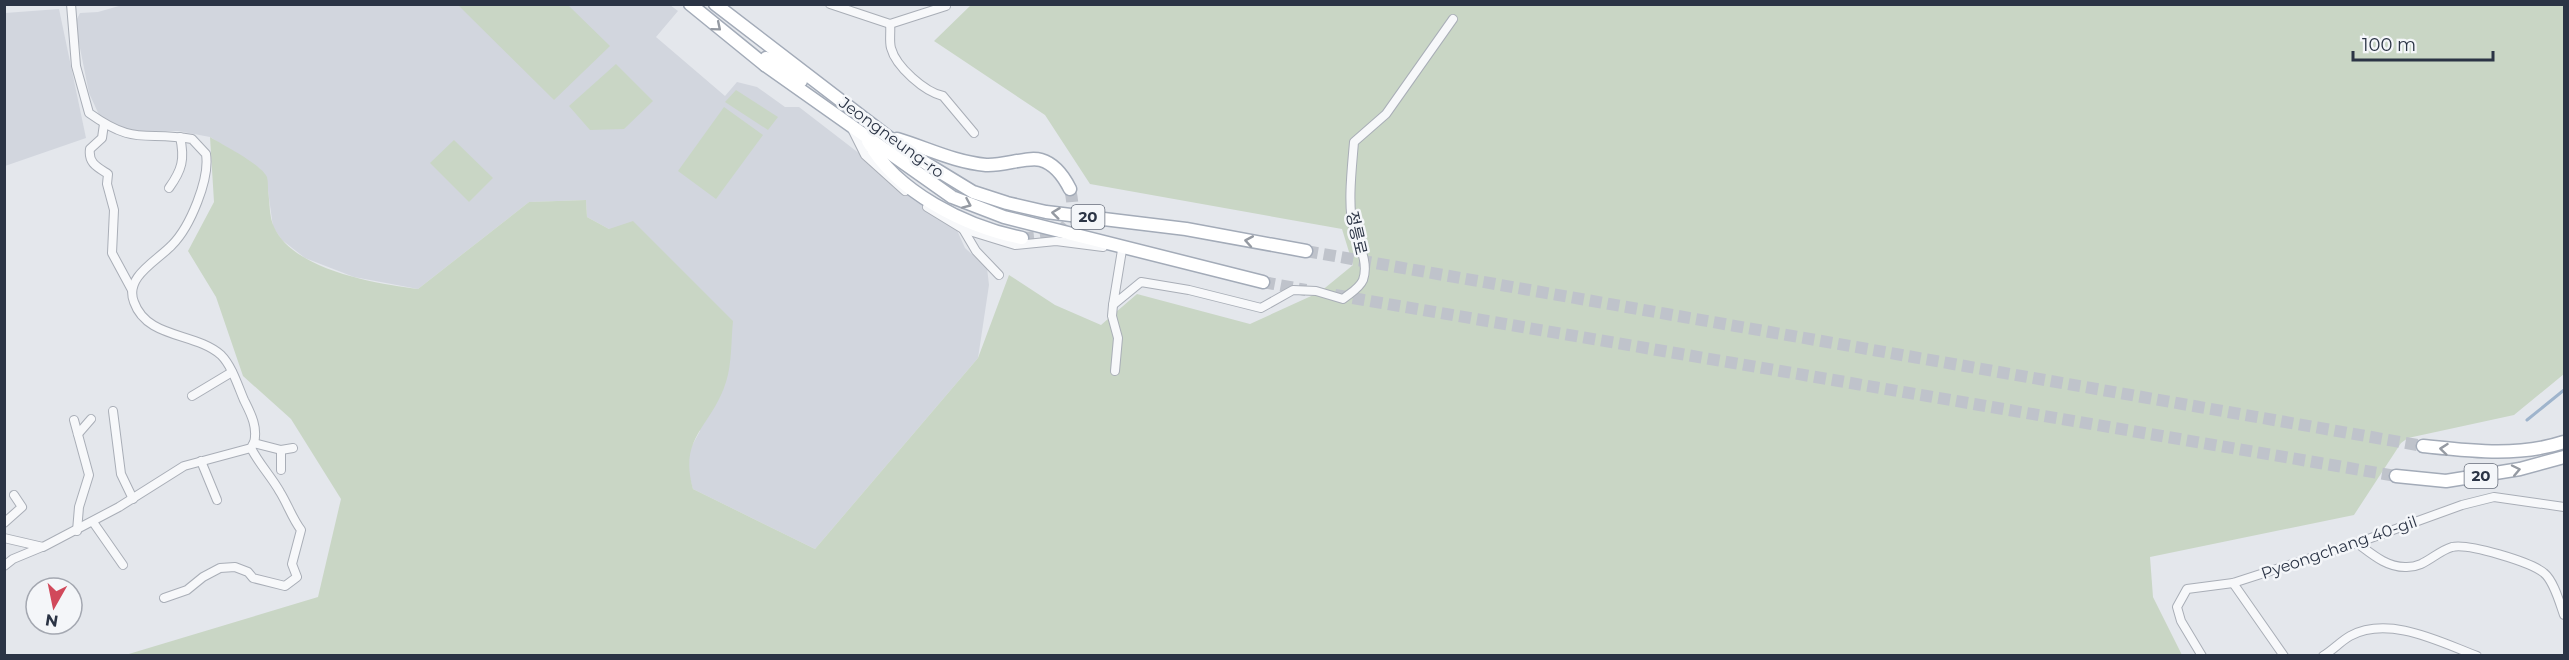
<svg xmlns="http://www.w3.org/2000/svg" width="2569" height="660" viewBox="0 0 2569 660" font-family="Montserrat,'Noto Sans KR',sans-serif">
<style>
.built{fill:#d2d6de}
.green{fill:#c9d6c5}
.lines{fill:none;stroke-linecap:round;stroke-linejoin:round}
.stream{stroke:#9fb4cc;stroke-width:3}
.primary-tunnel{stroke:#bfc3cb;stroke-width:12;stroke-dasharray:12 6;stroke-linecap:butt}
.street-casing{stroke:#a9aeb7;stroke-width:10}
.primary-casing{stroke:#a3abb8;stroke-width:15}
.street{stroke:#f7f8fa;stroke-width:8}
.primary{stroke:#fff;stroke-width:12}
.oneway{stroke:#959aa2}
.labels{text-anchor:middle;stroke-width:5;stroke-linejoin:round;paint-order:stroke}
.shield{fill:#f4f6f9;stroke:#676e7b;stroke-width:1.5}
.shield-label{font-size:15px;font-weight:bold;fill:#2b3445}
.street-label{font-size:16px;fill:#2b3445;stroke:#f4f6f9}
</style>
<rect width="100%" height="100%" fill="#e4e7ec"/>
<g class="built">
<polygon points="126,4 670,5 678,11 656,37 725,96 737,82 757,87 785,107 799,107 956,228 965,248 987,268 989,285 978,358 815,549 693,489 687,468 688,453 700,431 609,229 587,217 586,200 529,202 418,289 354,277 305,258 282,240 273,227 266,176 259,168 210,137 178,131 120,131 100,117 89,93 75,23 80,13 98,12"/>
<polygon points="59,9 86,138 5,166 5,13"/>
</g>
<g class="green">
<polygon points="458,5 568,5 610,46 554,100"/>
<path d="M971,5H2564V374L2514,415L2408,438L2401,443L2354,515L2150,557L2153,597L2182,655L122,656L318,597L341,499L291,419L243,376L216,297L188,251L214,202L210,137C223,145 261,164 267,177C268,181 268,187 268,191C270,202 269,217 274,227C293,270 377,284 418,289L529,202L586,200L587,217L609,229L633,221L733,321C731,340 732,364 726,382C712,427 678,436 693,489L815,549L978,358L1009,275L1055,305L1101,325L1137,294L1250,324L1320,292L1353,265L1342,229L1090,184L1045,115L934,41Z"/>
<polygon points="616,64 653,101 624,129 590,130 569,106"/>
<polygon points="736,90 778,117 768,130 725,102"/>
<polygon points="724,107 763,135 716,199 678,171"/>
<polygon points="454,140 493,178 469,202 430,163"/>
</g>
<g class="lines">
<polyline class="stream" points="2527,420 2564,390"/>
<g class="primary-tunnel">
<path d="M1022,238C1058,236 1080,231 1070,189"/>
<polyline points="1306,251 2423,446"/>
<polyline points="1263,282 1306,290"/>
<polyline points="1335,295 2396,476"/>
</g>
<g class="street-casing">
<g id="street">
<path d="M71,4L76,66L89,113C135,146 143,131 192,139L206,154C210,179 190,227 172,245C157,261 124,277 134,302C147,339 195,332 221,355C232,366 238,386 244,400C251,414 258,427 254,443"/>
<polyline points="830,4 890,24 946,6"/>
<path d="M890,24C891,31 889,41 891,48C896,67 925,92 943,96L974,133"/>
<path d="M104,124L102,138L90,149C88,163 97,167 108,174L107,184L114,210L112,253L132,290"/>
<polyline points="851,127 865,155 905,191"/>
<path d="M169,188C182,170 185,159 180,137"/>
<polyline points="927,207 963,229 1015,245 1056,241 1103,247"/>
<polyline points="963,229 976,251 999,275"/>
<path d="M1122,250L1113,305L1141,282L1189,290L1261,308L1293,290L1316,291L1343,299C1350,293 1359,289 1363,280C1369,263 1359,245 1354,230C1347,207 1352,167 1354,142L1386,114L1453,19"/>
<polyline points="1113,305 1112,316 1118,338 1115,371"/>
<polyline points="192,396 232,372"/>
<polyline points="113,411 121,474 133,499"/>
<polyline points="74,420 89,475 79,507 77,531"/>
<polyline points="78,434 91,419"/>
<polyline points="254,443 281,450 293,448"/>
<polyline points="201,461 217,500"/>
<polyline points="281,470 281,450"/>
<polyline points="93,522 123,565"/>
<polyline points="4,523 22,507 14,495"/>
<polyline points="4,538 43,547 119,507 184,466 251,448 253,444"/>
<path d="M2357,543C2372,554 2386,567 2405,567C2425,568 2435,552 2452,547C2468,543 2531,562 2544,573C2554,581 2560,604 2564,615"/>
<polyline points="4,566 13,559 42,547"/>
<polyline points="2233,583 2284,656"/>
<path d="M164,598L187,590L203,577L220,568L235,567L248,572L253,578L285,586L297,577L292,564L301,530C292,518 288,505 280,492C271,476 259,464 251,448"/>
<polyline points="2202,656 2181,621 2177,607 2187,589 2233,583 2357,543 2462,505 2494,497 2564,507"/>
<path d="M2323,656C2333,650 2341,641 2350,636C2389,615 2440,642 2477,656"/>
</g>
</g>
<g class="primary-casing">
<g id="primary">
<polyline points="690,4 765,65 952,197 1004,217 1263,282"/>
<polyline points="715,4 909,153 973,192 1007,203 1046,212 1186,229 1306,251"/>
<polyline points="765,65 766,58 774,60 801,81"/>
<path d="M897,139C927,148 954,162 986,165C1004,166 1028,156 1041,160C1055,164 1064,177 1070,189"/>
<path d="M868,141C896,192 966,227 1022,238"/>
<path d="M2423,446C2471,451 2518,457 2564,442"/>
<polyline points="2396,476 2446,481 2520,469 2564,457"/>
</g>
</g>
<use href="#street" class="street"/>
<use href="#primary" class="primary"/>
</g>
<defs><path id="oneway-chevron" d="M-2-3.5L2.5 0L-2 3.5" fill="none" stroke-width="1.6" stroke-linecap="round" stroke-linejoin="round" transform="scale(1.5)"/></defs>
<g class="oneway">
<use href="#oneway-chevron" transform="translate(717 27) rotate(40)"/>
<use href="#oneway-chevron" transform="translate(967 204) rotate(24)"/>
<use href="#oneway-chevron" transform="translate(1056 213) rotate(-173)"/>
<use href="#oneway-chevron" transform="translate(1249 241) rotate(-170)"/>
<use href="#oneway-chevron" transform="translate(2444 449) rotate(-174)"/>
<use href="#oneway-chevron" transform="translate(2516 470) rotate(-12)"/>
</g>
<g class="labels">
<g class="shield">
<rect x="1071.5" y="205" width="33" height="24" rx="4.5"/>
<rect x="2464.5" y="464" width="33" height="24" rx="4.5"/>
</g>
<g class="shield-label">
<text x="1088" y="222">20</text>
<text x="2481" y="481">20</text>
</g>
<g class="street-label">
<text transform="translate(892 137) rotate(36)" y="6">Jeongneung-ro</text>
<text transform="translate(1357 233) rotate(77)" y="6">정릉로</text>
<text transform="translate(2339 547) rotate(-19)" y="6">Pyeongchang 40-gil</text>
</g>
</g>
<rect width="2569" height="660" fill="none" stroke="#2b3445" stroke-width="12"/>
<g transform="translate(54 606) rotate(189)"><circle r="28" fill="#f4f6f9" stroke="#a4a8b1" stroke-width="1.5"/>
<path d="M0-4.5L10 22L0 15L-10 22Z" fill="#d1495b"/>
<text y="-9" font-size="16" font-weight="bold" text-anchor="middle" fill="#2b3445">N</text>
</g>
<path d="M2353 51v9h140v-9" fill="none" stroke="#2b3445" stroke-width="3"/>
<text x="2362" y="51" font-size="18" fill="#2b3445" stroke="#f4f6f9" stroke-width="4.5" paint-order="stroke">100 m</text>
</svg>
